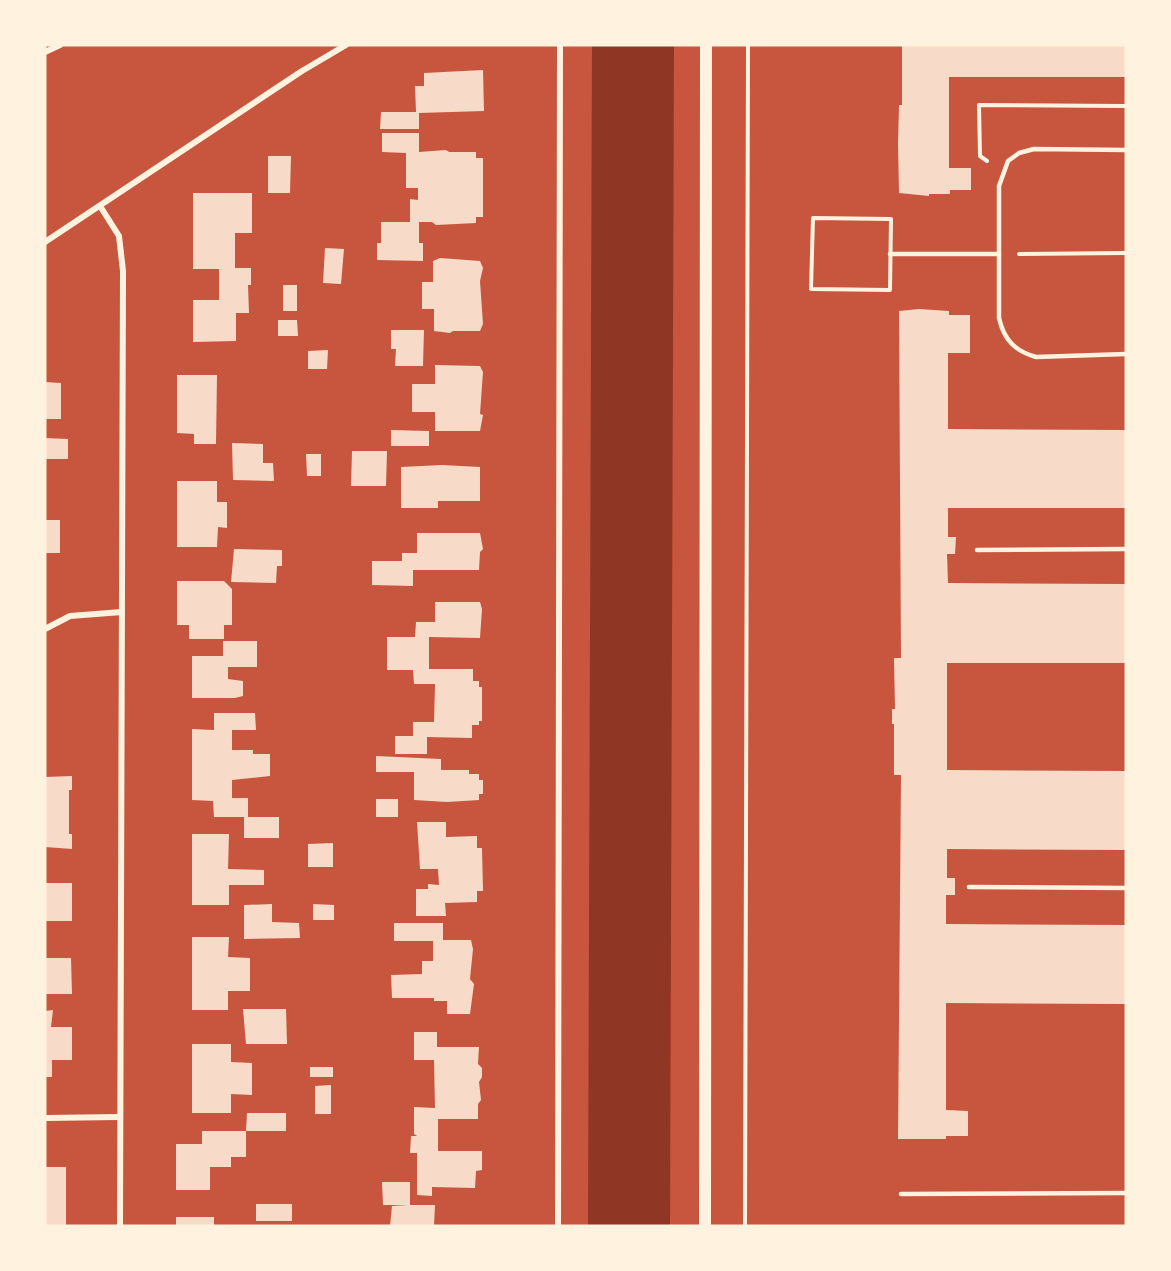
<svg xmlns="http://www.w3.org/2000/svg" width="1171" height="1271" viewBox="0 0 1171 1271" font-family="Inter,sans-serif">
<style>
.water{fill:#8f3625}
.building{fill:#f7dbc8}
.lines{fill:none;stroke-linecap:round;stroke-linejoin:round}
.path{stroke:#fff3e0;stroke-width:4}
.service{stroke:#fff3e0;stroke-width:4.5}
.minor{stroke:#fff3e0;stroke-width:6}
.secondary{stroke:#fff3e0;stroke-width:12}
</style>
<rect width="100%" height="100%" fill="#c8553d"/>
<polygon class="water" points="592,45 674,45 670,1226 588,1226"/>
<g class="building">
<polygon points="902,45 1126,45 1126,77 949,77 949,168 971,168 971,190 950,190 950,194 929,194 929,196 899,193 898,144 899,105 902,105"/>
<polygon points="483,70 484,111 419,113 419,129 380,129 381,112 416,112 415,86 424,86 424,73"/>
<polygon points="382,133 419,133 419,152 446,150 449,152 476,152 476,158 483,158 483,217 476,217 476,223 436,225 432,222 419,222 419,243 423,243 423,261 377,260 377,243 381,243 381,222 410,222 410,199 418,200 418,188 406,188 406,153 382,152"/>
<polygon points="268,156 291,156 290,193 268,193"/>
<polygon points="193,193 252,193 252,233 235,233 235,268 251,268 251,285 248,285 249,313 236,313 236,341 193,342 193,300 219,300 219,269 193,269"/>
<polygon points="325,248 344,249 341,284 323,283"/>
<polygon points="440,258 480,261 483,268 480,281 483,324 480,331 453,331 450,333 434,331 434,309 422,309 422,282 433,282 433,261"/>
<rect x="283" y="285" width="14" height="26"/>
<polygon points="919,309 949,311 949,315 970,315 970,353 948,353 948,429 1126,430 1126,508 948,508 948,537 956,537 955,554 947,554 948,583 1126,584 1126,663 947,663 947,770 1126,771 1126,850 947,849 947,878 955,878 955,895 946,895 946,924 1126,925 1126,1004 946,1003 946,1110 968,1111 968,1136 946,1136 946,1139 898,1139 901,775 894,775 894,724 892,724 892,709 895,709 894,658 901,658 899,311"/>
<polygon points="278,320 297,320 298,336 278,336"/>
<polygon points="391,330 424,330 423,366 395,366 396,349 391,349"/>
<polygon points="328,350 327,369 308,369 308,351"/>
<polygon points="435,365 480,366 483,372 480,414 483,415 480,431 435,431 435,412 412,412 412,384 435,384"/>
<polygon points="177,375 217,375 216,444 194,444 194,434 177,433"/>
<polygon points="45,382 61,383 61,419 45,419"/>
<polygon points="391,430 429,431 429,446 391,446"/>
<polygon points="45,438 68,439 68,459 45,459"/>
<polygon points="232,443 263,444 263,463 273,463 274,481 233,480"/>
<polygon points="352,451 387,451 386,486 351,486"/>
<polygon points="306,454 321,454 321,476 307,476"/>
<polygon points="442,465 480,467 480,501 438,501 438,508 401,508 401,467"/>
<polygon points="177,481 217,481 217,502 227,502 227,528 218,527 217,547 177,547"/>
<rect x="45" y="520" width="15" height="33"/>
<polygon points="417,533 480,533 483,549 480,552 479,570 413,570 413,586 372,585 372,561 402,561 402,553 417,553"/>
<polygon points="234,549 282,550 282,566 277,566 276,583 231,582"/>
<polygon points="177,581 224,581 232,589 232,625 224,625 224,639 189,639 189,625 177,625"/>
<polygon points="435,602 480,602 482,609 480,638 429,637 429,669 473,669 473,681 479,681 479,687 482,687 482,721 479,721 479,725 472,725 472,738 427,737 427,754 395,754 395,736 413,736 413,722 434,722 435,684 414,684 413,670 387,670 387,637 415,637 416,622 435,622"/>
<polygon points="223,641 257,641 257,667 228,667 228,679 243,681 243,696 235,698 192,698 192,656 223,656"/>
<polygon points="214,713 255,713 256,730 232,730 232,750 253,750 253,754 270,754 270,776 232,780 232,798 248,798 248,817 279,817 279,838 244,838 244,817 214,817 213,801 192,800 192,729 214,730"/>
<polygon points="376,756 441,759 441,770 469,770 469,774 479,774 479,780 483,780 483,794 479,794 479,800 447,802 414,800 414,772 376,772"/>
<polygon points="72,776 72,790 69,790 69,834 72,834 72,849 45,847 45,777"/>
<rect x="376" y="799" width="22" height="18"/>
<polygon points="417,822 446,822 446,837 477,836 477,848 482,848 483,891 477,891 477,902 445,903 446,916 416,916 416,889 428,889 428,884 439,885 438,869 420,869"/>
<polygon points="192,834 229,834 228,869 264,870 264,885 229,885 229,905 192,905"/>
<polygon points="333,843 333,867 308,867 308,844"/>
<rect x="45" y="883" width="27" height="38"/>
<polygon points="272,904 272,922 299,923 300,938 244,939 244,905"/>
<polygon points="313,904 334,905 334,920 313,920"/>
<polygon points="394,923 443,923 443,940 471,940 473,949 470,979 474,984 470,1014 447,1014 447,1001 434,1001 434,998 392,998 391,975 422,974 422,961 433,961 433,941 394,941"/>
<polygon points="192,937 229,937 228,957 250,958 250,991 228,991 228,1010 192,1010"/>
<polygon points="45,958 71,958 72,994 45,994"/>
<polygon points="243,1009 286,1009 287,1044 246,1044"/>
<polygon points="53,1010 51,1027 72,1027 72,1060 52,1060 52,1077 45,1077 45,1011"/>
<polygon points="414,1032 437,1032 437,1047 479,1047 478,1064 482,1068 482,1077 479,1082 481,1100 478,1104 478,1119 438,1119 438,1151 482,1151 482,1170 476,1171 475,1188 432,1187 432,1196 417,1195 417,1153 410,1153 411,1136 417,1136 414,1134 414,1107 435,1108 434,1060 414,1060"/>
<polygon points="192,1044 231,1044 231,1062 252,1063 252,1095 231,1094 231,1113 192,1113"/>
<rect x="310" y="1067" width="23" height="10"/>
<polygon points="331,1085 331,1114 315,1114 315,1086"/>
<polygon points="247,1113 286,1113 286,1131 246,1131"/>
<polygon points="202,1131 246,1131 246,1157 231,1157 231,1167 210,1167 210,1190 176,1190 176,1144 202,1144"/>
<rect x="45" y="1167" width="21" height="59"/>
<polygon points="382,1182 410,1182 410,1205 435,1205 434,1226 390,1226 392,1206 408,1205 383,1205"/>
<rect x="256" y="1204" width="36" height="17"/>
<rect x="176" y="1217" width="38" height="9"/>
</g>
<g class="lines">
<g class="path">
<polyline points="987,161 980,156 979,105 1126,106"/>
<polygon points="813,218 891,219 890,290 811,289"/>
<polyline points="1019,254 1126,253"/>
<polyline points="745,1226 748,45"/>
</g>
<g class="service">
<path d="M1126,150L1034,149L1019,153L1008,161L999,186V318C1004,340 1015,351 1036,357L1126,354"/>
<polyline points="890,254 999,254"/>
<polyline points="977,550 1126,549"/>
<polyline points="969,887 1126,888"/>
<polyline points="901,1194 1126,1193"/>
</g>
<g class="minor">
<polyline points="45,52 60,45"/>
<polyline points="100,206 119,236 123,271 120,1226"/>
<polyline points="45,242 302,71 346,45"/>
<polyline points="45,629 70,616 122,612"/>
<polyline points="45,1118 119,1117"/>
<polyline points="558,1226 560,45"/>
</g>
<polyline class="secondary" points="705,1226 706,45"/>
</g>
<rect width="1171" height="1271" fill="none" stroke="#fff3e0" stroke-width="93"/>
</svg>
